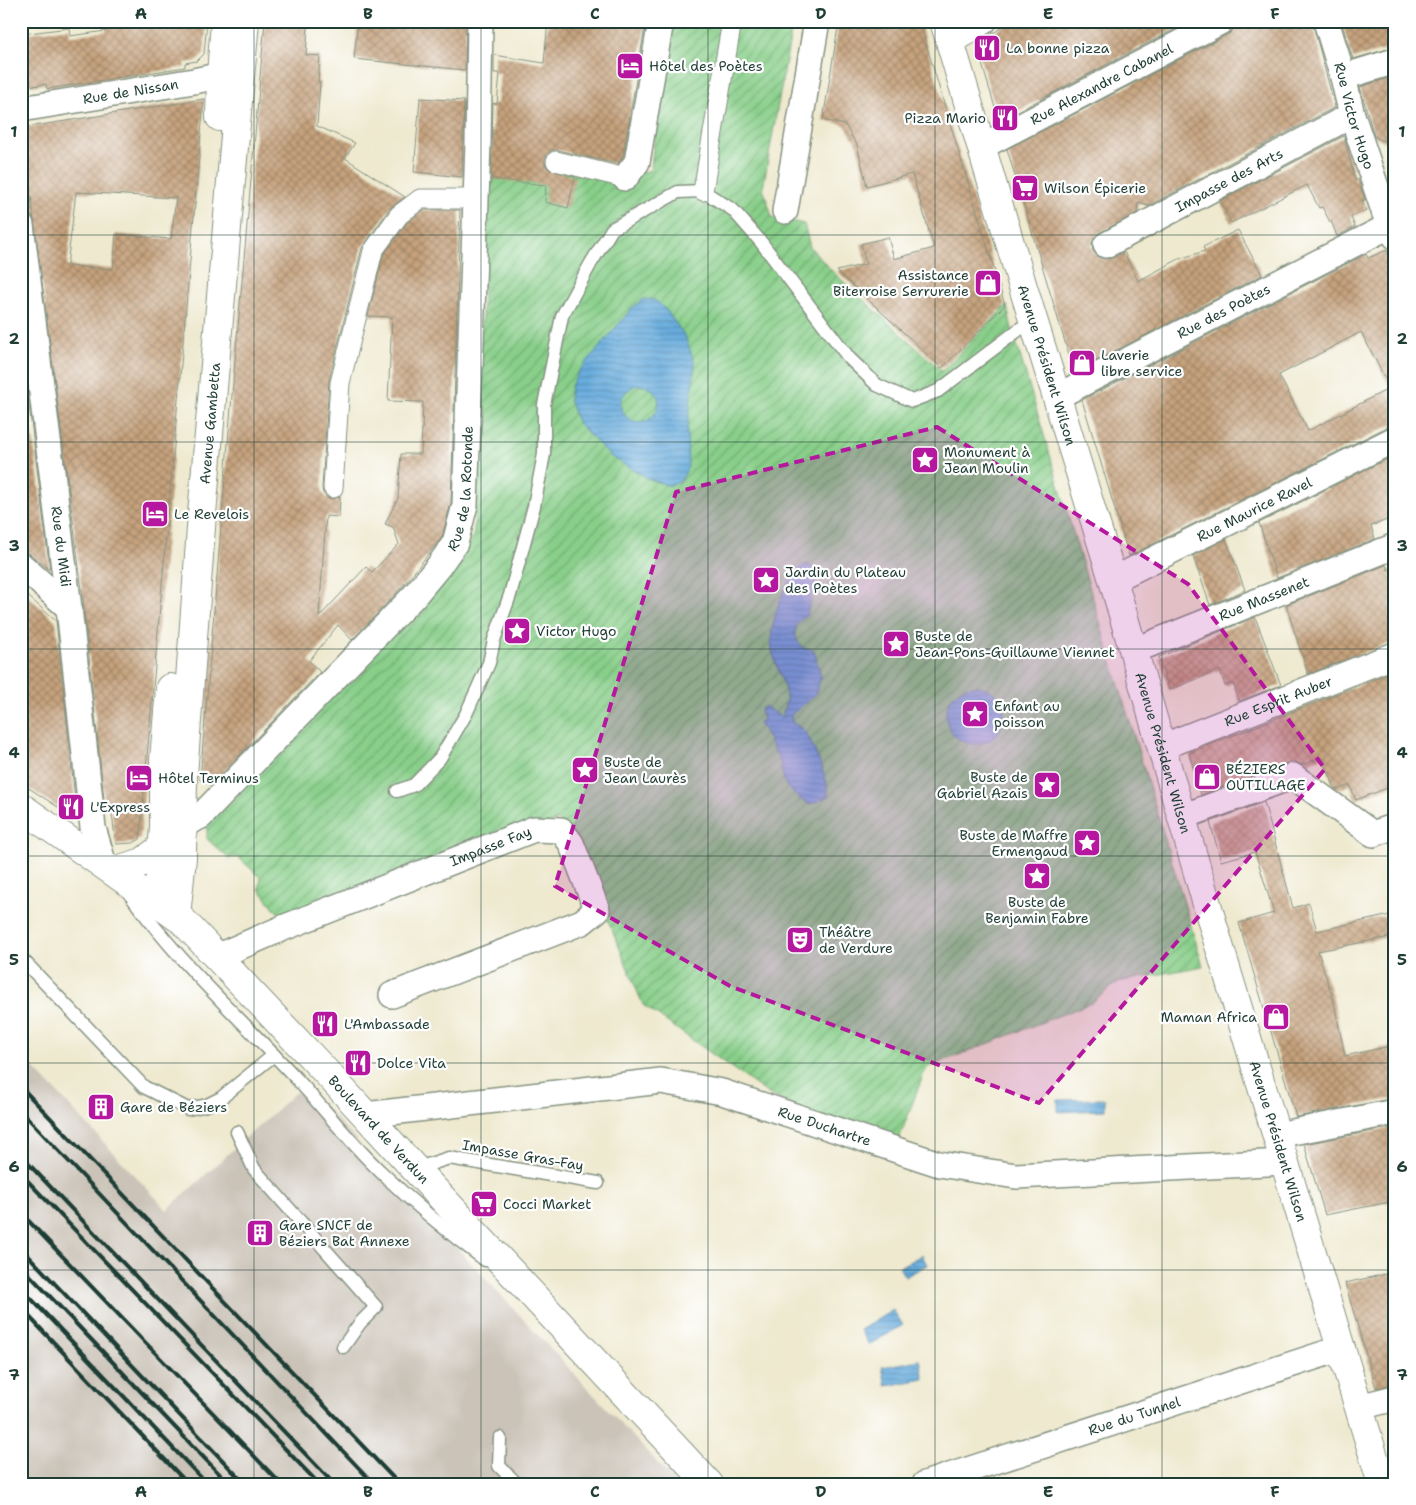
<svg xmlns="http://www.w3.org/2000/svg" width="1416" height="1505" viewBox="0 0 1416 1505" font-family="'Shantell Sans',sans-serif">
<style>
.industrial{fill:#cbc3b8}
.garden{fill:url(#garden-furrows);stroke:#54865f}
.water{fill:url(#water-rules);stroke:#447488;fill-rule:evenodd}
.building{fill:url(#building-cross-hatch);fill-rule:evenodd}
.lines{fill:none;stroke-linecap:round;stroke-linejoin:round}
.service-casing{stroke:#869382;stroke-width:15}
.pedestrian-casing{stroke:#869382;stroke-width:21}
.minor-casing{stroke:#869382;stroke-width:28}
.tertiary-casing{stroke:#869382;stroke-width:30}
.secondary-casing{stroke:#869382;stroke-width:30}
.primary-casing{stroke:#869382;stroke-width:30}
.service{stroke:#fff;stroke-width:12}
.pedestrian{stroke:#fff;stroke-width:19}
.minor{stroke:#fff;stroke-width:25}
.tertiary{stroke:#fff;stroke-width:28}
.secondary{stroke:#fff;stroke-width:28}
.primary{stroke:#fff;stroke-width:28}
.rail{stroke:#1f3d34;stroke-width:4}
.marked{fill:#b5179e;fill-opacity:0.2;stroke:#b5179e;stroke-width:4;stroke-dasharray:10 6;stroke-linejoin:round}
.grid{fill:none;stroke:#1f3d34;stroke-width:1;stroke-opacity:0.55}
.labels{text-anchor:middle;stroke-width:4.5;stroke-linejoin:round;paint-order:stroke}
.poi-label{font-size:14px;fill:#1f3d34;stroke:#fff;text-anchor:start}
.street-label{font-size:14px;fill:#1f3d34;stroke:#fff}
.neatline{fill:none;stroke:#1f3d34;stroke-width:2}
.grid-label{font-size:16px;text-anchor:middle;font-weight:bold;fill:#1f3d34}
</style>
<defs>
<pattern id="garden-furrows" width="10" height="10" patternUnits="userSpaceOnUse" patternTransform="scale(1.25)"><rect width="10" height="10" fill="#89cf8a"/><path d="M-1 1l2-2M0 10L10 0M9 11l2-2" fill="none" stroke="#6fa972"/></pattern>
<pattern id="water-rules" width="6" height="5" patternUnits="userSpaceOnUse" patternTransform="scale(1.25)"><rect width="6" height="5" fill="#68acdd"/><path d="M0 2.5h6" fill="none" stroke="#558db4"/></pattern>
<pattern id="building-cross-hatch" width="8" height="8" patternUnits="userSpaceOnUse" patternTransform="scale(1.25)"><rect width="8" height="8" fill="#c6a27d"/><path d="M0 0l8 8M0 8l8-8" fill="none" stroke="#a08567"/></pattern>
</defs>
<rect width="100%" height="100%" fill="#fff"/>
<filter id="ink" filterUnits="userSpaceOnUse"><feTurbulence type="fractalNoise" baseFrequency=".02" numOctaves="2"/><feDisplacementMap in="SourceGraphic" scale="10" xChannelSelector="R" yChannelSelector="G"/><feConvolveMatrix kernelMatrix="1 2 1 2 8 2 1 2 1" color-interpolation-filters="sRGB"/></filter>
<filter id="wash" filterUnits="userSpaceOnUse"><feTurbulence type="fractalNoise" baseFrequency=".0096" numOctaves="4" result="noise"/><feDisplacementMap in="SourceGraphic" scale="20" xChannelSelector="R" yChannelSelector="G"/><feGaussianBlur stdDeviation="1.12" result="paint"/><feColorMatrix in="noise" values="0 0 0 0 0 0 0 0 0 0 0 0 0 0 0 0 0 1.4 0 .05"/><feComposite in="paint" operator="in"/></filter>
<g filter="url(#wash)">
<rect width="100%" height="100%" fill="#eee9cf"/>
<polygon class="industrial" points="21,1054 167,1210 296,1092 320,1101 677,1484 21,1484"/>
<polygon class="garden" points="675,21 793,21 763,188 772,217 804,224 810,247 833,272 942,371 1007,305 1011,325 1203,966 1118,982 1091,1003 926,1068 899,1139 798,1109 767,1093 643,1005 577,845 559,820 284,920 259,889 261,878 238,857 228,858 207,839 207,826 417,610 460,561 474,533 488,154 612,181 651,170 653,148"/>
<g class="water">
<path d="M644,299L655,300L666,310L685,336L695,364L687,430L688,467L681,481L670,486L649,479L610,456L577,422L569,399L571,386L579,371L633,307ZM636,385C680,387 650,441 626,416C614,403 624,391 636,385Z"/>
<path d="M807,564L814,569L816,576L807,615C792,624 792,636 803,648L814,650L821,677L815,695L791,715L792,722C796,725 802,728 805,732C813,743 829,782 828,796L819,801L809,804L798,798L785,784L779,759L759,722L763,720L760,710L765,706L782,718C783,710 787,703 786,695C783,678 772,659 771,642C771,622 786,571 807,564Z"/>
<circle cx="975" cy="715" r="29"/>
<polygon points="1105,1099 1105,1110 1058,1112 1058,1100"/>
<polygon points="922,1255 927,1265 905,1277 899,1267"/>
<polygon points="893,1310 903,1325 869,1345 860,1330"/>
<polygon points="920,1360 924,1379 886,1386 882,1367"/>
</g>
<g id="blocks">
<g class="building">
<polygon points="104,21 207,21 204,54 197,61 185,63 185,67 47,89 46,84 33,86 21,77 21,34 69,28 70,36 106,31"/>
<polygon points="265,21 304,21 304,25 308,26 306,55 320,56 318,82 320,82 317,126 355,143 345,158 405,197 390,208 362,248 329,380 322,488 323,493 327,498 333,499 340,496 339,517 326,516 319,617 366,567 372,572 399,544 393,527 385,524 398,498 401,454 421,454 423,402 388,401 392,317 368,316 383,256 407,223 424,210 460,210 451,503 442,537 403,586 352,640 338,625 309,661 320,672 211,785 200,780 232,395"/>
<polygon points="358,21 466,21 465,70 354,59"/>
<polygon points="548,21 646,21 623,156 617,164 558,150 552,150 548,153 545,158 545,165 549,169 575,177 568,208 545,202 546,185 491,179 493,103 497,104 500,73 494,73 494,55 544,63"/>
<polygon points="839,21 919,21 981,225 1005,305 942,368 837,271 866,264 861,244 888,237 894,259 934,248 912,174 867,186 857,145 845,125 823,120"/>
<polygon points="1012,21 1190,21 999,121 976,44"/>
<polygon points="1236,21 1312,21 1335,107 1148,206 1138,203 1137,213 1099,233 1094,238 1092,245 1093,251 1098,257 1105,259 1113,258 1124,252 1138,281 1179,259 1205,251 1203,247 1238,230 1262,275 1074,372 1007,149 1229,34 1234,28"/>
<polygon points="1341,21 1395,21 1395,47 1353,59"/>
<polygon points="1395,76 1395,147 1374,136 1360,87"/>
<polygon points="420,98 464,101 462,177 414,172"/>
<path d="M204,99L140,839L133,843L116,844L111,807L105,809L82,590L22,128ZM76,192L176,198L171,239L116,234L113,269L67,266Z"/>
<polygon points="1344,136 1355,180 1358,180 1365,200 1362,200 1366,211 1351,217 1355,227 1337,236 1331,221 1330,222 1322,207 1319,208 1307,185 1231,223 1220,201"/>
<path d="M1387,250L1395,265V425L1389,426L1129,556L1082,400L1366,254L1368,258ZM1361,332L1390,388L1308,431L1279,375Z"/>
<polygon points="21,343 50,570 30,554 21,551"/>
<polygon points="1395,455 1395,517 1371,526 1375,539 1277,578 1259,523"/>
<polygon points="1226,539 1245,590 1210,605 1193,556"/>
<polygon points="1386,565 1388,570 1395,567 1395,641 1308,674 1286,605"/>
<polygon points="21,590 56,621 77,818 75,818 21,783"/>
<polygon points="1255,617 1281,685 1239,701 1233,683 1225,686 1220,670 1169,690 1159,657"/>
<polygon points="1395,671 1395,785 1356,800 1350,785 1337,790 1335,789 1323,757 1302,765 1295,762 1288,763 1201,795 1189,753"/>
<polygon points="1264,802 1293,908 1309,903 1317,931 1395,914 1395,936 1318,951 1331,993 1332,993 1345,1056 1395,1045 1395,1098 1296,1117 1239,923 1274,913 1255,852 1221,861 1210,822"/>
<polygon points="1395,1127 1395,1201 1325,1215 1304,1144"/>
<polygon points="1395,1272 1395,1384 1376,1388 1345,1283"/>
</g>
</g>
</g>
<g filter="url(#ink)">
<use href="#blocks" fill-opacity="0" stroke="#869382" stroke-width="1"/>
<g class="lines">
<g class="service-casing">
<g id="service">
<polyline points="397,791 414,785 440,758 466,714 489,663 494,640 510,595 534,506 544,454 544,405 562,316 591,263 612,229 678,192 703,191 733,210 761,242 849,358 877,385 912,401 938,391 1033,319"/>
<path d="M129,893C176,960 238,1016 294,1076C323,1107 350,1143 381,1172C413,1203 449,1233 485,1260"/>
<polyline points="21,958 144,1087 188,1109 207,1105 221,1098 274,1055"/>
<polyline points="237,1132 254,1169 376,1307 360,1323 343,1347"/>
<polyline points="415,1169 449,1158 598,1183"/>
<polyline points="500,1438 499,1466 517,1484"/>
</g>
</g>
<g class="pedestrian-casing">
<g id="pedestrian">
<polyline points="556,161 625,178"/>
<polyline points="703,191 732,21"/>
<polyline points="333,488 340,383 373,251 399,215 420,199 476,199"/>
</g>
</g>
<g class="minor-casing">
<g id="minor">
<path id="s1" d="M1326,21L1343,77L1352,115L1389,226L1395,236"/>
<polyline points="951,42 984,21"/>
<polyline points="1343,77 1395,61"/>
<path id="s2" d="M21,109L194,81L240,71"/>
<path id="s3" d="M981,147L1222,21"/>
<polyline points="625,178 637,162 661,21"/>
<polyline points="785,211 817,21"/>
<path id="s4" d="M21,225L69,608L93,828L104,865"/>
<path id="s5" d="M1106,245L1352,115"/>
<path id="s6" d="M1058,396L1389,226"/>
<polyline points="21,565 69,608"/>
<path id="s7" d="M1113,580L1395,439"/>
<path id="s8" d="M1133,651L1395,546"/>
<path id="s9" d="M1162,747L1395,655"/>
<polyline points="1182,817 1293,776 1373,834 1395,826"/>
<path id="s10" d="M164,827L181,826L201,816L414,596L438,567L455,543L465,505L478,144L480,21"/>
<path id="s11" d="M216,957L283,928L534,829L561,830L571,843L597,910L582,922L392,995"/>
<path id="s12" d="M365,1115L661,1081L722,1092L939,1164L1016,1176L1285,1162"/>
<polyline points="1277,1135 1395,1112"/>
<polyline points="1359,1407 1395,1398"/>
<path id="s13" d="M925,1484L1342,1348"/>
</g>
</g>
<g class="tertiary-casing">
<g id="tertiary">
<polyline points="220,117 221,75 225,21"/>
<polyline points="113,871 143,862 162,847"/>
<polyline points="158,902 164,827 164,760 170,688"/>
<path id="s14" d="M176,916L182,858L183,776L202,514L245,21"/>
</g>
</g>
<g class="secondary-casing">
<g id="secondary">
<path id="s15" d="M944,21L1023,287L1113,580L1215,932L1382,1484"/>
</g>
</g>
<g class="primary-casing">
<g id="primary">
<path id="s16" d="M21,807L183,921L326,1072L415,1169L709,1484"/>
</g>
</g>
<use href="#service" class="service"/>
<use href="#pedestrian" class="pedestrian"/>
<use href="#minor" class="minor"/>
<use href="#tertiary" class="tertiary"/>
<use href="#secondary" class="secondary"/>
<use href="#primary" class="primary"/>
<g class="rail">
<polyline points="21,1087 399,1484"/>
<polyline points="21,1111 374,1484"/>
<polyline points="21,1156 334,1484"/>
<polyline points="21,1174 319,1484"/>
<polyline points="21,1213 281,1484"/>
<polyline points="21,1248 245,1484"/>
<polyline points="21,1266 229,1484"/>
<polyline points="21,1288 207,1484"/>
<polyline points="21,1308 188,1484"/>
</g>
</g>
</g>
<path class="marked" d="M937,427L1188,584L1325,769L1039,1103L730,986L555,886L676,492Z"/>
<path class="grid" d="M254,21V1484M481,21V1484M708,21V1484M935,21V1484M1162,21V1484M21,235H1395M21,442H1395M21,649H1395M21,856H1395M21,1063H1395M21,1270H1395"/>
<defs>
<g id="restaurant-square" transform="scale(1.4375)"><rect x="-9" y="-9" width="18" height="18" rx="4" fill="#b5179e" stroke="#fff"/><path d="M-5-6h1v4h1v-4h1v4h1v-4h1v5L-1.5 .5V6h-2V.5L-5-1ZM5-6V6H3V1.5H1.5Q1.5-4 5-6Z" fill="#fff"/></g>
<g id="hotel-square" transform="scale(1.4375)"><rect x="-9" y="-9" width="18" height="18" rx="4" fill="#b5179e" stroke="#fff"/><path d="M-6-4.5h1.5V1H6V5H4.5V3h-9V5H-6ZM-4 0a1.8 1.8 0 1 1 3.6 0ZM.5 0V-2.5h3Q6-2.5 6 0Z" fill="#fff"/></g>
<g id="supermarket-square" transform="scale(1.4375)"><rect x="-9" y="-9" width="18" height="18" rx="4" fill="#b5179e" stroke="#fff"/><path d="M-6-5.5h2.5l.6 2H6L4.5 2H-2.5L-4.4-4H-6ZM-1.5 3.2a1.3 1.3 0 1 0 .1 0ZM3 3.2a1.3 1.3 0 1 0 .1 0Z" fill="#fff"/></g>
<g id="shop-square" transform="scale(1.4375)"><rect x="-9" y="-9" width="18" height="18" rx="4" fill="#b5179e" stroke="#fff"/><path d="M-5-2.5h2.3a2.7 3.5 0 0 1 5.4 0H5L5.5 6h-11ZM-1.5-2.5h3a1.5 2.3 0 0 0-3 0Z" fill="#fff"/></g>
<g id="sight-square" transform="scale(1.4375)"><rect x="-9" y="-9" width="18" height="18" rx="4" fill="#b5179e" stroke="#fff"/><path d="M0-6L1.8-2.2L6-1.7L2.9 1.2L3.7 5.4L0 3.3L-3.7 5.4L-2.9 1.2L-6-1.7L-1.8-2.2Z" fill="#fff"/></g>
<g id="theatre-square" transform="scale(1.4375)"><rect x="-9" y="-9" width="18" height="18" rx="4" fill="#b5179e" stroke="#fff"/><path d="M-5-5.5Q0-4 5-5.5V0Q5 5 0 6Q-5 5-5 0ZM-3.3-2.5H-1v1.5H-3.3ZM1-2.5H3.3v1.5H1ZM-2.8 1Q0 5.5 2.8 1Z" fill="#fff"/></g>
<g id="building-square" transform="scale(1.4375)"><rect x="-9" y="-9" width="18" height="18" rx="4" fill="#b5179e" stroke="#fff"/><path d="M-4-6H4V6H1V3H-1V6H-4ZM-2.5-4.3h1.7v1.8h-1.7ZM.8-4.3h1.7v1.8H.8ZM-2.5-1h1.7V.8h-1.7ZM.8-1h1.7V.8H.8Z" fill="#fff"/></g>
</defs>
<g fill-rule="evenodd">
<use href="#restaurant-square" x="987" y="48"/>
<use href="#hotel-square" x="630" y="66"/>
<use href="#restaurant-square" x="1005" y="118"/>
<use href="#supermarket-square" x="1025" y="188"/>
<use href="#shop-square" x="988" y="283"/>
<use href="#shop-square" x="1082" y="363"/>
<use href="#sight-square" x="925" y="460"/>
<use href="#hotel-square" x="155" y="514"/>
<use href="#sight-square" x="766" y="580"/>
<use href="#sight-square" x="517" y="631"/>
<use href="#sight-square" x="896" y="644"/>
<use href="#sight-square" x="975" y="714"/>
<use href="#sight-square" x="585" y="770"/>
<use href="#shop-square" x="1207" y="777"/>
<use href="#hotel-square" x="139" y="778"/>
<use href="#sight-square" x="1047" y="785"/>
<use href="#restaurant-square" x="71" y="807"/>
<use href="#sight-square" x="1087" y="843"/>
<use href="#sight-square" x="1037" y="876"/>
<use href="#theatre-square" x="800" y="940"/>
<use href="#shop-square" x="1276" y="1017"/>
<use href="#restaurant-square" x="325" y="1024"/>
<use href="#restaurant-square" x="358" y="1063"/>
<use href="#building-square" x="101" y="1107"/>
<use href="#supermarket-square" x="484" y="1204"/>
<use href="#building-square" x="260" y="1233"/>
</g>
<g class="labels">
<g class="poi-label">
<text x="1006" y="53">La bonne pizza</text>
<text x="649" y="71">Hôtel des Poètes</text>
<text x="986" y="123" text-anchor="end">Pizza Mario</text>
<text x="1044" y="193">Wilson Épicerie</text>
<text x="969" y="280" text-anchor="end">Assistance<tspan x="969" dy="16">Biterroise Serrurerie</tspan></text>
<text x="1101" y="360">Laverie<tspan x="1101" dy="16">libre service</tspan></text>
<text x="944" y="457">Monument à<tspan x="944" dy="16">Jean Moulin</tspan></text>
<text x="174" y="519">Le Revelois</text>
<text x="785" y="577">Jardin du Plateau<tspan x="785" dy="16">des Poètes</tspan></text>
<text x="536" y="636">Victor Hugo</text>
<text x="915" y="641">Buste de<tspan x="915" dy="16">Jean-Pons-Guillaume Viennet</tspan></text>
<text x="994" y="711">Enfant au<tspan x="994" dy="16">poisson</tspan></text>
<text x="604" y="767">Buste de<tspan x="604" dy="16">Jean Laurès</tspan></text>
<text x="1226" y="774">BÉZIERS<tspan x="1226" dy="16">OUTILLAGE</tspan></text>
<text x="1028" y="782" text-anchor="end">Buste de<tspan x="1028" dy="16">Gabriel Azais</tspan></text>
<text x="158" y="783">Hôtel Terminus</text>
<text x="90" y="812">L'Express</text>
<text x="1068" y="840" text-anchor="end">Buste de Maffre<tspan x="1068" dy="16">Ermengaud</tspan></text>
<text x="1037" y="907" text-anchor="middle">Buste de<tspan x="1037" dy="16">Benjamin Fabre</tspan></text>
<text x="819" y="937">Théâtre<tspan x="819" dy="16">de Verdure</tspan></text>
<text x="1257" y="1022" text-anchor="end">Maman Africa</text>
<text x="344" y="1029">L'Ambassade</text>
<text x="377" y="1068">Dolce Vita</text>
<text x="120" y="1112">Gare de Béziers</text>
<text x="503" y="1209">Cocci Market</text>
<text x="279" y="1230">Gare SNCF de<tspan x="279" dy="16">Béziers Bat Annexe</tspan></text>
</g>
<g class="street-label">
<text dy="5" stroke="none"><textPath href="#s3" startOffset="136">Rue Alexandre Cabanel</textPath></text>
<text dy="5" stroke="none"><textPath href="#s2" startOffset="111">Rue de Nissan</textPath></text>
<text dy="5" stroke="none"><textPath href="#s1" startOffset="99">Rue Victor Hugo</textPath></text>
<text dy="5" stroke="none"><textPath href="#s5" startOffset="139">Impasse des Arts</textPath></text>
<text dy="5" stroke="none"><textPath href="#s6" startOffset="186">Rue des Poètes</textPath></text>
<text dy="5" stroke="none"><textPath href="#s15" startOffset="359">Avenue Président Wilson</textPath></text>
<text dy="5" stroke="none"><textPath href="#s14" startOffset="494">Avenue Gambetta</textPath></text>
<text dy="5" stroke="none"><textPath href="#s10" startOffset="468">Rue de la Rotonde</textPath></text>
<text dy="5" stroke="none"><textPath href="#s7" startOffset="158">Rue Maurice Ravel</textPath></text>
<text dy="5" stroke="none"><textPath href="#s4" startOffset="324">Rue du Midi</textPath></text>
<text dy="5" stroke="none"><textPath href="#s8" startOffset="141">Rue Massenet</textPath></text>
<text dy="5" stroke="none"><textPath href="#s9" startOffset="125">Rue Esprit Auber</textPath></text>
<text dy="5" stroke="none"><textPath href="#s15" startOffset="764">Avenue Président Wilson</textPath></text>
<text dy="5" stroke="none"><textPath href="#s11" startOffset="296">Impasse Fay</textPath></text>
<text dy="5" stroke="none"><textPath href="#s12" startOffset="468">Rue Duchartre</textPath></text>
<text dy="5" stroke="none"><textPath href="#s16" startOffset="484">Boulevard de Verdun</textPath></text>
<text dy="5" stroke="none"><textPath href="#s15" startOffset="1169">Avenue Président Wilson</textPath></text>
<text transform="translate(523 1155) rotate(10)" y="5">Impasse Gras-Fay</text>
<text dy="5" stroke="none"><textPath href="#s13" startOffset="220">Rue du Tunnel</textPath></text>
</g>
</g>
<rect width="1416" height="1505" fill="none" stroke="#fff" stroke-width="55"/>
<rect x="28" y="28" width="1360" height="1450" class="neatline"/>
<g class="grid-label">
<text x="141" y="19">A</text>
<text x="368" y="19">B</text>
<text x="595" y="19">C</text>
<text x="821" y="19">D</text>
<text x="1048" y="19">E</text>
<text x="1275" y="19">F</text>
<text x="14" y="137">1</text>
<text x="1402" y="137">1</text>
<text x="14" y="344">2</text>
<text x="1402" y="344">2</text>
<text x="14" y="551">3</text>
<text x="1402" y="551">3</text>
<text x="14" y="758">4</text>
<text x="1402" y="758">4</text>
<text x="14" y="965">5</text>
<text x="1402" y="965">5</text>
<text x="14" y="1172">6</text>
<text x="1402" y="1172">6</text>
<text x="14" y="1380">7</text>
<text x="1402" y="1380">7</text>
<text x="141" y="1497">A</text>
<text x="368" y="1497">B</text>
<text x="595" y="1497">C</text>
<text x="821" y="1497">D</text>
<text x="1048" y="1497">E</text>
<text x="1275" y="1497">F</text>
</g>
</svg>
